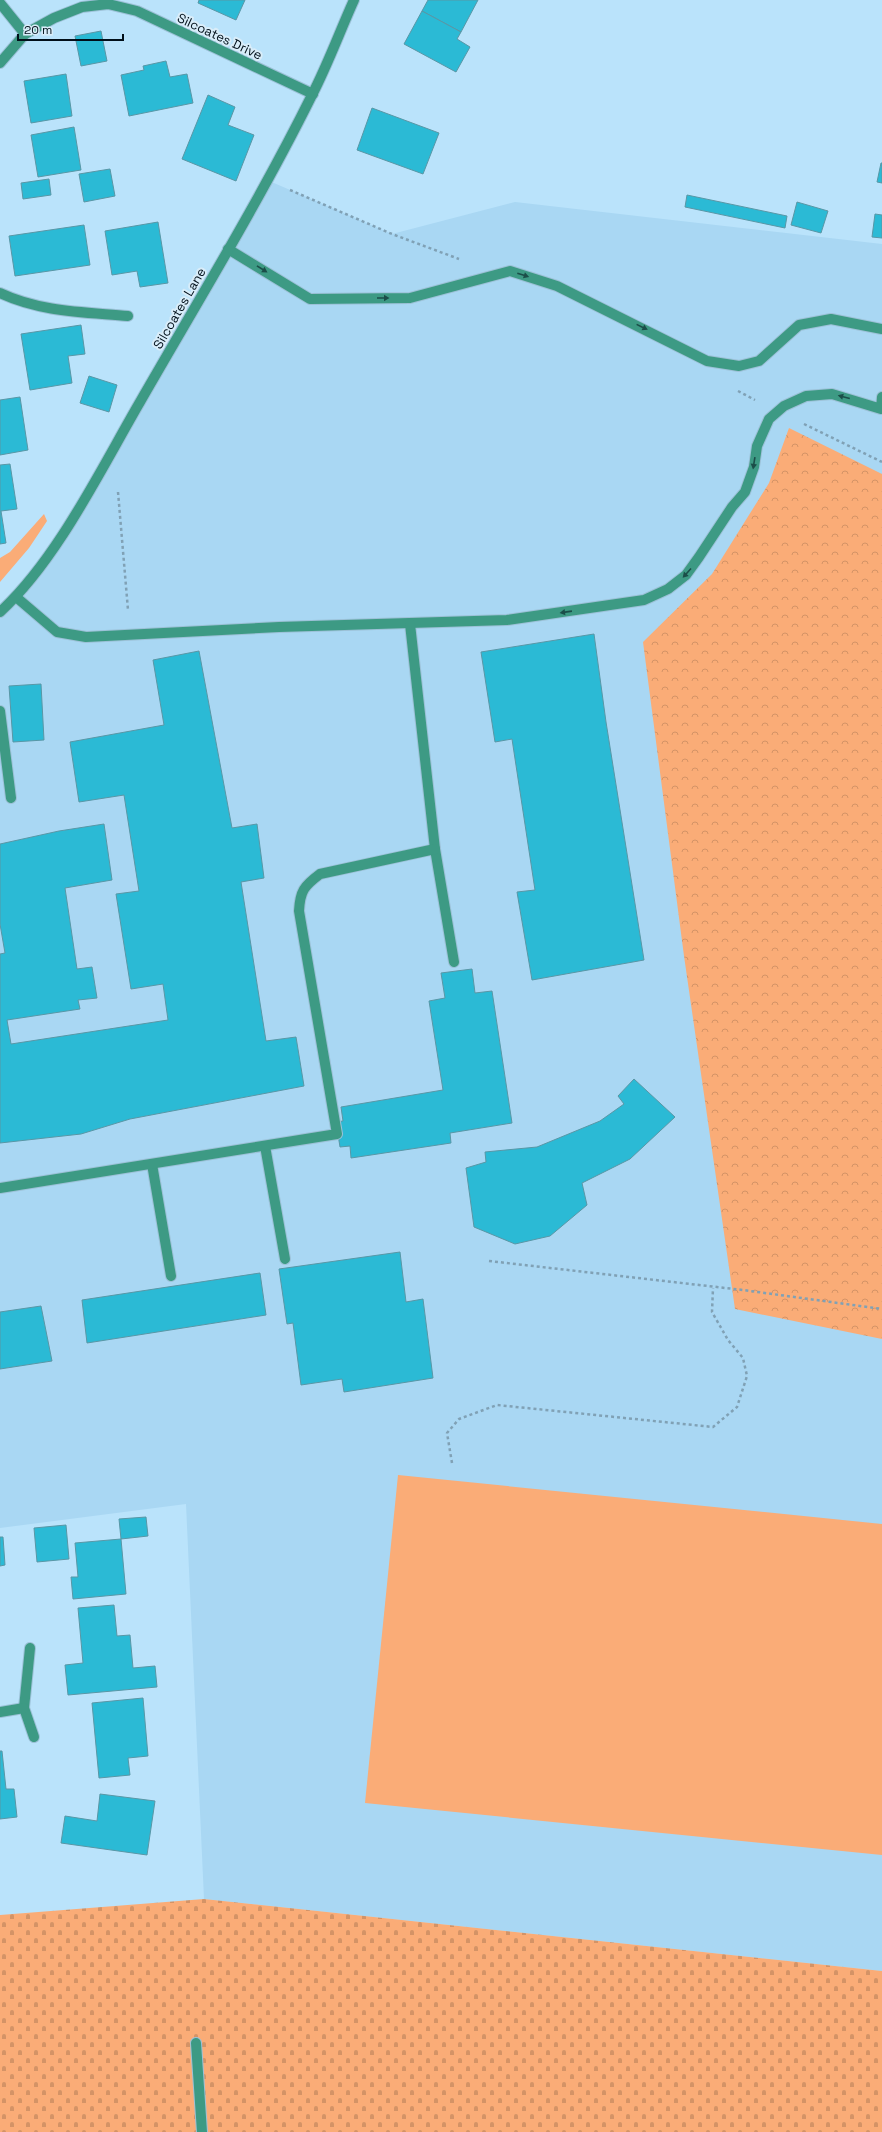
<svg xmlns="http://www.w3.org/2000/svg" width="882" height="2132" viewBox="0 0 882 2132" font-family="'Space Grotesk',sans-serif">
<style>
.built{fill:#a9d7f3}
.grass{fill:#faac77}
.cemetery{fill:url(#cemetery-stones)}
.park{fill:url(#park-crowns)}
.building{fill:#2bbad5;stroke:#5997a6}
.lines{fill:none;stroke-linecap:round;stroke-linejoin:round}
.minor-casing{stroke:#9cc1d7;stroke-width:12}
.path{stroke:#80a1b5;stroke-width:2.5;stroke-dasharray:3 3;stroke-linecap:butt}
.minor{stroke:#3d9a84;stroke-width:10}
.oneway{fill:#1b4e49}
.labels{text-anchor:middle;stroke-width:4;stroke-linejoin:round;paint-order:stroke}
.street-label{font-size:13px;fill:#000f19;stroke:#d9edf9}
</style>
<defs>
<pattern id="cemetery-stones" width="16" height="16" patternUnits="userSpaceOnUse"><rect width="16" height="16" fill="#faac77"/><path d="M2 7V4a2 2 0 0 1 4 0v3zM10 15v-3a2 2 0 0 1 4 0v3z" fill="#d49366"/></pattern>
<pattern id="park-crowns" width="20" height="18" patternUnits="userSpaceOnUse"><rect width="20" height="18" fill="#faac77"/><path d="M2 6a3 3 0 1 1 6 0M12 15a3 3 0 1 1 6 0" fill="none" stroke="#d49366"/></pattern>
</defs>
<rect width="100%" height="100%" fill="#bae3fb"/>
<polygon class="built" points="267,180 392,234 515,202 882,244 882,1971 204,1899 186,1504 0,1528 0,612 61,537"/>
<g class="grass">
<polygon points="44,514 47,521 29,548 0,582 0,558 10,552"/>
<polygon points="398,1475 882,1524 882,1855 365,1803"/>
</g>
<polygon class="cemetery" points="204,1899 882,1971 882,2132 0,2132 0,1915"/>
<polygon class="park" points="789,428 882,474 882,1339 735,1309 684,956 643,642 712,574 769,483"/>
<g class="building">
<polygon points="199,0 245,0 236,20 198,3"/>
<polygon points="428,0 478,0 461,32 422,11"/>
<polygon points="422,11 461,32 457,39 470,47 456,72 404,44"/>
<polygon points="101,31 107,61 81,66 75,36"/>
<polygon points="166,61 170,77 187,74 193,103 129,116 121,75 144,70 143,66"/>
<polygon points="66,74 72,116 31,123 24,81"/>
<polygon points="208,95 235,107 228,125 254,135 236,181 182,159"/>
<polygon points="372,108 439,133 423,174 357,150"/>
<polygon points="74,127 81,170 38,177 31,135"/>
<polygon points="881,163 882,163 882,183 877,182"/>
<polygon points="110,169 115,196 84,202 79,174"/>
<polygon points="49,179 51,195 23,199 21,183"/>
<polygon points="687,195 787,216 785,228 685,207"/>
<polygon points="797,202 828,211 821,233 791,225"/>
<polygon points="875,214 882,215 882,238 872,237"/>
<polygon points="158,222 168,283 140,287 137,271 112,275 105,231"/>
<polygon points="84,225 90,265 15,276 9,236"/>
<polygon points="81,325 85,354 68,356 72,383 30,390 21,334"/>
<polygon points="89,376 117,385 109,412 80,403"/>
<polygon points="20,397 28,450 0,455 0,400"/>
<polygon points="10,464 17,509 1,511 6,543 0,544 0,465"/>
<polygon points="594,634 606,722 644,960 532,980 517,892 535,890 512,739 495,742 481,652"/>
<polygon points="199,651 232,828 257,824 264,878 241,882 266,1041 296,1037 304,1086 130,1119 81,1134 0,1143 0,954 5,953 0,924 0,844 59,831 104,824 112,880 65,888 77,969 92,967 97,998 78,1000 80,1009 7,1020 11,1044 168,1020 163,984 131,989 116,894 139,891 124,795 79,802 70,742 164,725 153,660"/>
<polygon points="41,684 44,740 13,742 9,686"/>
<polygon points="472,969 475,993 492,991 512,1123 450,1133 451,1143 351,1158 350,1146 340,1147 336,1122 343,1121 341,1107 443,1090 429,1001 445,998 441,973"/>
<polygon points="634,1079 675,1117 630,1159 582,1183 587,1205 550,1236 515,1244 474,1227 466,1168 486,1162 485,1152 537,1147 600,1121 624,1104 618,1096"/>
<polygon points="400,1252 406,1302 423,1299 433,1378 344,1392 342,1379 301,1385 293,1323 287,1324 279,1269"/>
<polygon points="260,1273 266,1315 87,1343 82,1300"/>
<polygon points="41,1306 52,1361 0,1369 0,1312"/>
<polygon points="146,1517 148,1536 121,1539 119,1519"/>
<polygon points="66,1525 69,1559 37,1562 34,1528"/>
<polygon points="0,1537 3,1537 5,1565 0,1566"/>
<polygon points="121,1539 126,1594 73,1599 71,1577 78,1577 75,1543"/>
<polygon points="114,1605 117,1636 130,1635 133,1668 155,1666 157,1687 68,1695 65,1665 83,1663 78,1608"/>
<polygon points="143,1698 148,1756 128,1758 130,1775 99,1778 92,1703"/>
<polygon points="0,1751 2,1751 6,1789 14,1789 17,1817 0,1819"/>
<polygon points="100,1794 155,1801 147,1855 61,1843 65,1816 97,1821"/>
</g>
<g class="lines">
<g class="minor-casing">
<g id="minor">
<polyline points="0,3 25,34"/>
<polyline points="0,63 25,34 54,18 82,7 108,4 137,11 313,94"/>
<polyline points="228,249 310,299 410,298 510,271 557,286 707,361 739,366 759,361 799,325 831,319 882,329"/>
<path d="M0,293C40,312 84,312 128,316"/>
<polyline points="16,597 57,632 86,637 279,627 507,620 644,600 668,589 686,575 699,557 732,507 745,492 754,467 757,446 769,419 784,406 806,396 832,394 881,409 882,397"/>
<path d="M0,612C57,560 101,469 140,402C198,301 260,200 312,95C328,64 340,31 354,0"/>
<polyline points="410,624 435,849 454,962"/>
<polyline points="0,711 11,798"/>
<polyline points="265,1146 285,1259"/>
<polyline points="152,1164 171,1276"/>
<path d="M0,1188L337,1134L299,911C300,891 304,886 320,874L435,849"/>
<polyline points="30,1648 24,1708 34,1737"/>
<polyline points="0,1712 24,1708"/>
<polyline points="196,2043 202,2132"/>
</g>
</g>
<g class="path">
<polyline points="290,190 392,234 459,259"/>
<polyline points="738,391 755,400"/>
<polyline points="804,424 882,462"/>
<polyline points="118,492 128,610"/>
<polyline points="489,1261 743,1290 882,1309"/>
<polyline points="452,1463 447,1433 459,1419 497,1405 713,1427 737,1407 747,1376 743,1358 728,1340 712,1312 713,1288"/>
</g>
<use href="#minor" class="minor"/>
</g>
<defs><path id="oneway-solid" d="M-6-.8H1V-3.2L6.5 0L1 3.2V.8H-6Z"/></defs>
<g class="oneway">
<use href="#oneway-solid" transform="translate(262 269) rotate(32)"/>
<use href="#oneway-solid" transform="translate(523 275) rotate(18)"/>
<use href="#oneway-solid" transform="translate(383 298)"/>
<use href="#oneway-solid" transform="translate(642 327) rotate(26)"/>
<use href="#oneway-solid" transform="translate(844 397) rotate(-165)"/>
<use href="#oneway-solid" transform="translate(754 463) rotate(99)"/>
<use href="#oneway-solid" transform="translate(687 573) rotate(132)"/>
<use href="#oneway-solid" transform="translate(566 612) rotate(172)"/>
</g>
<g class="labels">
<g class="street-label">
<text transform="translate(220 36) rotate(25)" y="5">Silcoates Drive</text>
<text transform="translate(179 308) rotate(-60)" y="5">Silcoates Lane</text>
</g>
</g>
<path d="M18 34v6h105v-6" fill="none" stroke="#000f19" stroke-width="2"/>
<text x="24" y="34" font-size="12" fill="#000f19" stroke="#d9edf9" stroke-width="3" paint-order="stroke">20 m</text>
</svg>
